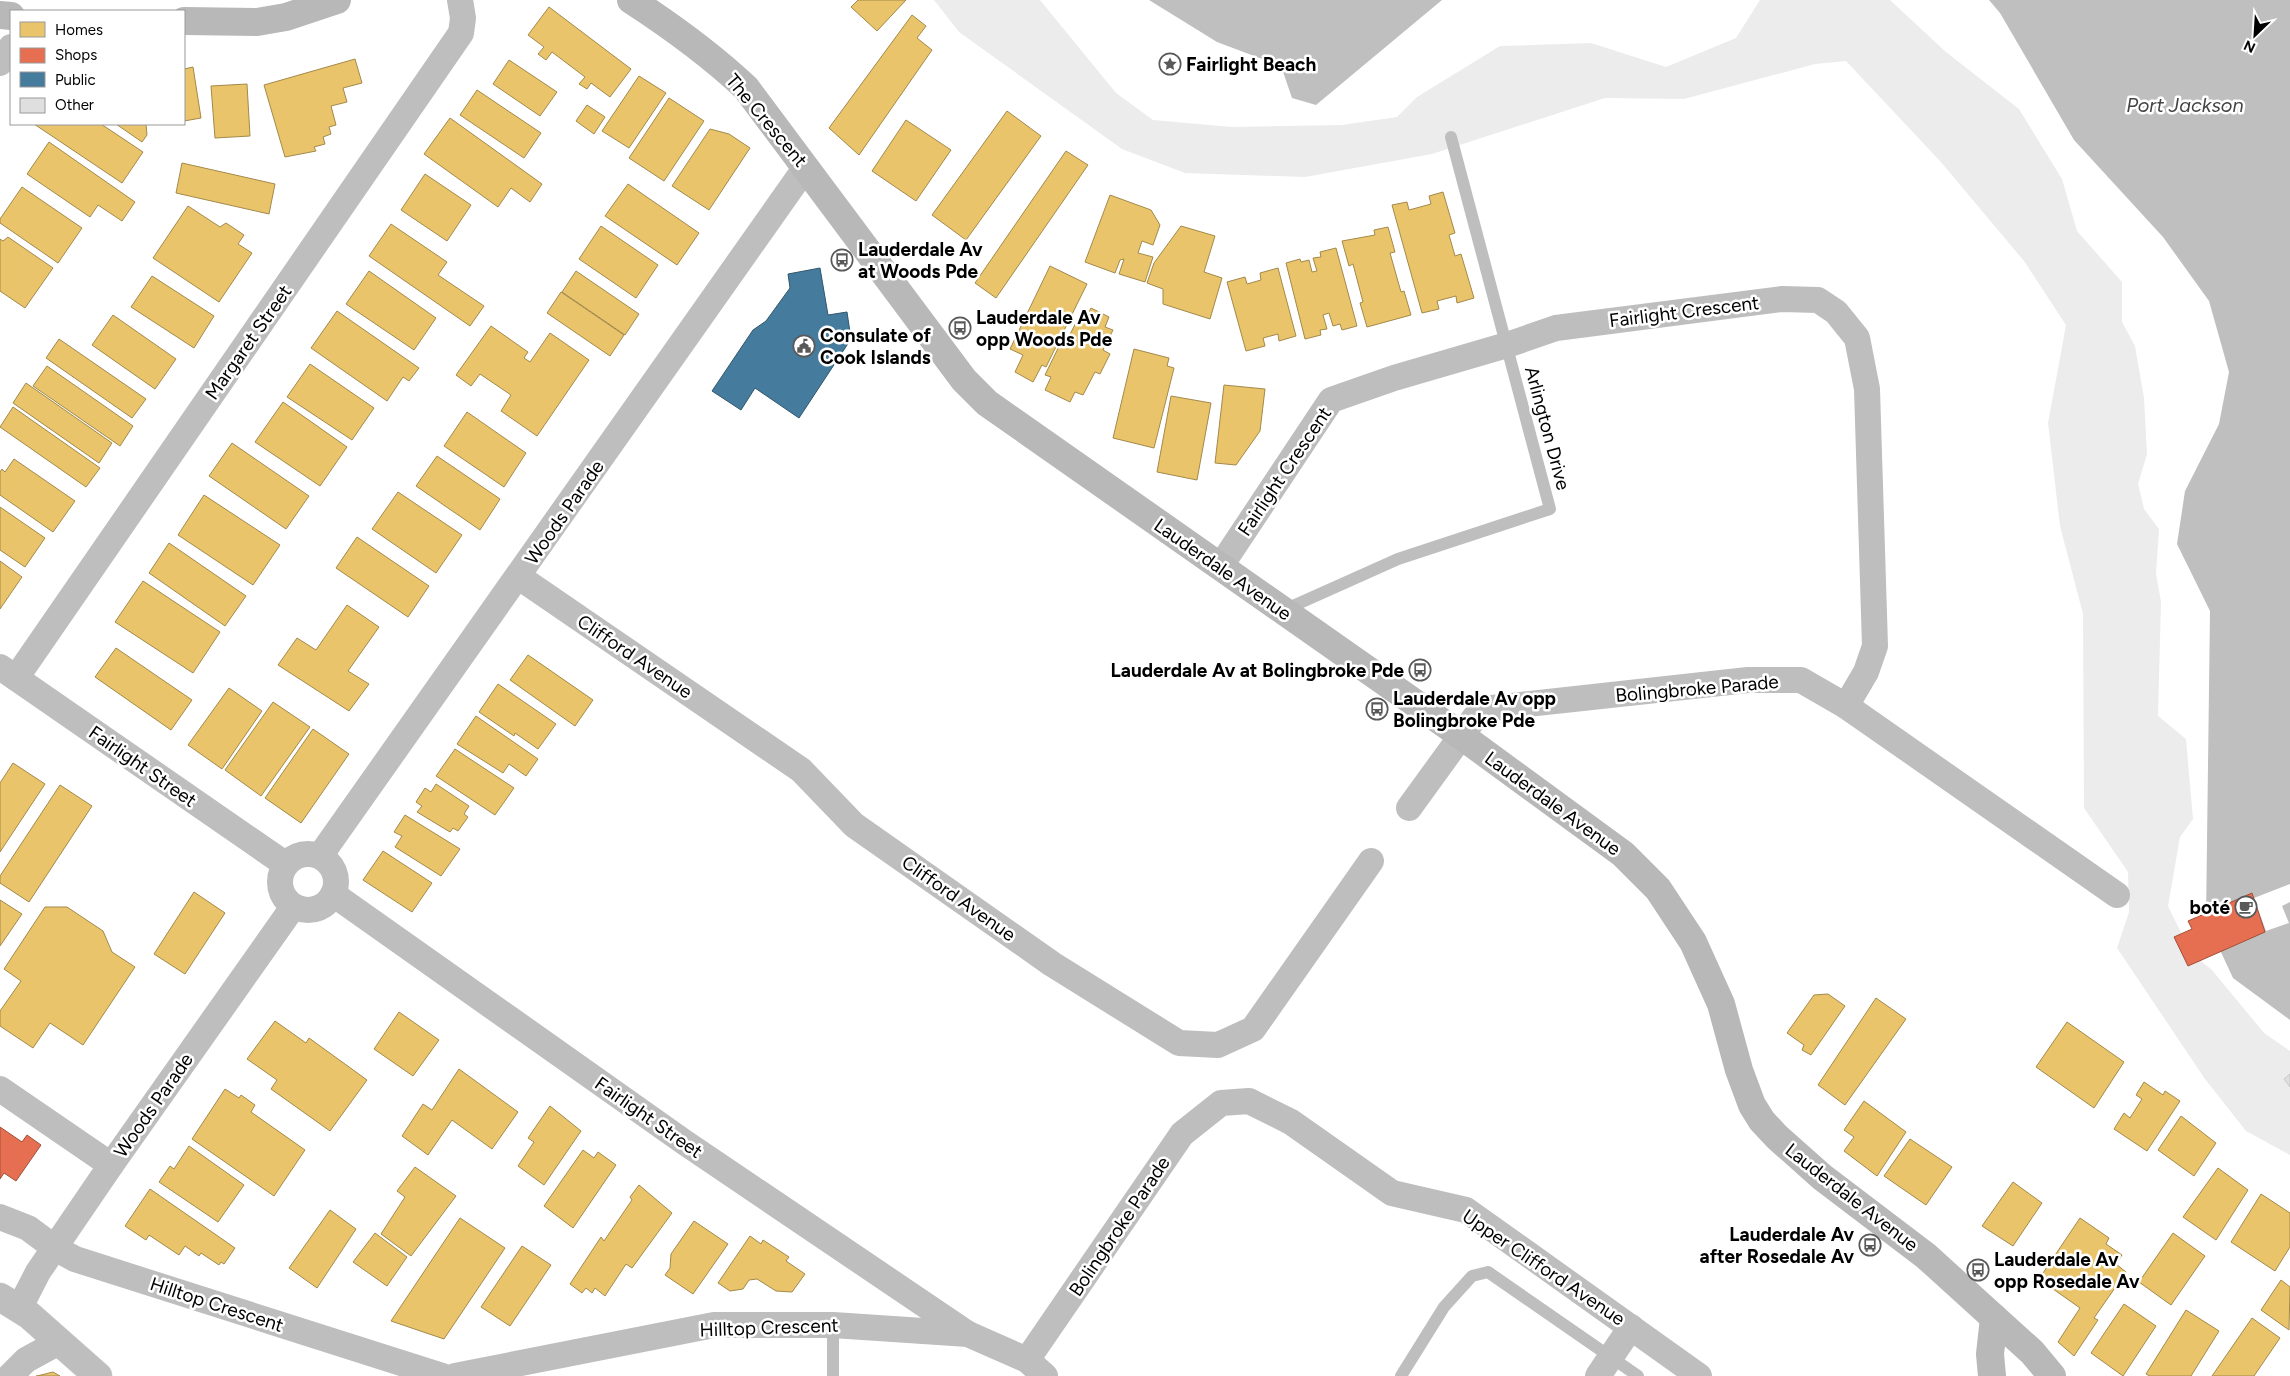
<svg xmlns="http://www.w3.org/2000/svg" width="2290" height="1376" viewBox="0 0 2290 1376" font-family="Figtree,sans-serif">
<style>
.green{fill:#ececec}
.water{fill:#bfbfbf}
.pier{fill:#fff}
.homes{fill:#e9c46a;stroke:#a3894a}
.shops{fill:#e76f51;stroke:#a24e39}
.public{fill:#457b9d;stroke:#30566e}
.building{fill:#dfdfdf;stroke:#c7c7c7}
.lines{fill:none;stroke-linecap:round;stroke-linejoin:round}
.primary-casing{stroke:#dbdbdb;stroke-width:29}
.lane{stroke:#bebebe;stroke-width:12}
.street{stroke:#bebebe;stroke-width:26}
.secondary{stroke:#b8b8b8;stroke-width:28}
.primary{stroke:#bebebe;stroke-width:28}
.labels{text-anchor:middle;stroke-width:5;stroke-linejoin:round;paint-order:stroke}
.poi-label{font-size:19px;font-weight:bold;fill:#000;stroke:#fff;text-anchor:start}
.street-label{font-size:19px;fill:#000;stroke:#fff}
.water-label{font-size:20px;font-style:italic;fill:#444;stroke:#fff}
</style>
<rect width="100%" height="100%" fill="#fff"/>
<polygon class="green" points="934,0 1040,0 1116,93 1153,120 1232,127 1342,125 1397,117 1417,97 1500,46 1591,43 1666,67 1736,38 1760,0 1890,0 1946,52 2019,109 2062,179 2077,231 2122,282 2122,322 2135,346 2144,398 2147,454 2138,484 2144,509 2159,529 2156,574 2161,602 2158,716 2186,739 2193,819 2180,837 2168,906 2191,953 2212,970 2264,1033 2290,1051 2290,1155 2246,1131 2205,1079 2117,948 2129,912 2128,872 2084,808 2083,614 2060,526 2048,423 2066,325 2024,261 1940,161 1846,61 1815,64 1684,99 1605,98 1432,154 1305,177 1185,173 1122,149 959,32"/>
<g class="water">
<polygon points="1149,0 1442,0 1316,105 1292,98 1281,66 1217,42"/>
<polygon points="1989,0 2290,0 2290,1020 2233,978 2206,920 2210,611 2177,544 2185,491 2219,424 2229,372 2209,301 2163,237 2074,140 2000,13"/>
</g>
<polygon class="pier" points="2290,884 2290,902 2282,906 2289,923 2266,931 2254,898"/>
<g class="homes">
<polygon points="858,0 906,0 877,31 851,7"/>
<polygon points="549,7 631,69 610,97 591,83 587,89 579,84 585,77 552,52 546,60 538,54 544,47 528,35"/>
<polygon points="912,15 926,26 917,38 932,50 859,155 829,128"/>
<polygon points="355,59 362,83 343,88 347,102 331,106 336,125 329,127 331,134 323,137 325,144 314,147 316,151 285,157 264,85"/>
<polygon points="509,60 557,92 540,116 493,84"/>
<polygon points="193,67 201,118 184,121 184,69"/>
<polygon points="639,76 666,93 629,148 602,131"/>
<polygon points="247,84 250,136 215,138 211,86"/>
<polygon points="477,90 541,133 524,158 460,115"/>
<polygon points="669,98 704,121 664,181 629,158"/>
<polygon points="587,105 605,117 594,134 576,121"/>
<polygon points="1007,111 1041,136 966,240 932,215"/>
<polygon points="450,118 542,184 530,202 511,188 498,207 424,154"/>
<polygon points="906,120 951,150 916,201 872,171"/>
<polygon points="34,124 101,124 143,152 122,183"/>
<polygon points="116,124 146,124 147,135 142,142"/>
<polygon points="710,129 729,134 750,148 709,210 672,186"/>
<polygon points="49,142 135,202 122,221 98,205 90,217 27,174"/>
<polygon points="1066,151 1088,165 996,298 975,283"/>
<polygon points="182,163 275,184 269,214 176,193"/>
<polygon points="425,174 471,205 447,241 401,210"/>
<polygon points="628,184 699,233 677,265 605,216"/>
<polygon points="22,187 82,228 58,263 0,223 0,219"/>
<polygon points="1443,192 1455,233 1449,235 1455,256 1461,254 1474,298 1457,303 1456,296 1437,301 1439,309 1422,313 1392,205 1407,202 1409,210 1431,204 1429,196"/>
<polygon points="1110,195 1151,210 1160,225 1153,245 1142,241 1138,253 1153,257 1145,282 1119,274 1124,259 1120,260 1115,273 1085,262"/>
<polygon points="188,206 220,227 226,223 244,235 238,244 252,253 219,302 153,258"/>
<polygon points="391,224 447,262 438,275 484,306 470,326 369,256"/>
<polygon points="601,226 658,265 636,298 579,259"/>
<polygon points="1181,226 1215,236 1204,272 1222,278 1210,319 1163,304 1163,289 1147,283 1154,263"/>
<polygon points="1388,227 1395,252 1390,253 1401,292 1404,291 1411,315 1367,327 1360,303 1363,302 1353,264 1349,266 1342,241 1375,235 1374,230"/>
<polygon points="8,237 53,268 25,308 0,291 0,239 3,241"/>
<polygon points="1336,248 1357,326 1342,330 1340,324 1333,326 1329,313 1323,315 1327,329 1320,330 1321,335 1305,339 1286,263 1300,259 1301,262 1309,260 1312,272 1317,271 1313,258 1321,257 1320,252"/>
<polygon points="1050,266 1087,284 1046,367 1042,365 1033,382 1015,372 1023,355 1010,349"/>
<polygon points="1278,268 1296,336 1279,341 1278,334 1263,338 1265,346 1246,351 1227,282 1245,277 1247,284 1261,280 1260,273"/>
<polygon points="369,271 436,318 414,350 346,304"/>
<polygon points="576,271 639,314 625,335 562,292"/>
<polygon points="152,276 214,316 194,348 131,307"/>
<polygon points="561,292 624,335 610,356 547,313"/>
<polygon points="1091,308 1109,317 1105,327 1113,330 1103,350 1110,354 1100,374 1095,372 1083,395 1075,392 1070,402 1045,390 1051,377 1045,375 1064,336 1068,338 1079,317 1085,320"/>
<polygon points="337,311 419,368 409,381 403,377 387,401 311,348"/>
<polygon points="113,315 176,359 155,389 92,345"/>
<polygon points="491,326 528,352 524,358 530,362 550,333 589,360 537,436 501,411 511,395 480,374 471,386 456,375"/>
<polygon points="59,339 146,399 132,418 46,358"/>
<polygon points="1134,349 1169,358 1167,366 1174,368 1154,448 1113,438"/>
<polygon points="310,364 374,408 352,440 287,397"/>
<polygon points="47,366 133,426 120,446 33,386"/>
<polygon points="26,383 112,443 99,463 13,403"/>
<polygon points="1224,385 1265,389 1260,431 1236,465 1215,463"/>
<polygon points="1171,396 1211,403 1197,480 1157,472"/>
<polygon points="283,402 347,447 320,486 255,442"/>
<polygon points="13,407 100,468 86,487 0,427"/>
<polygon points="467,412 526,453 504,487 444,446"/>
<polygon points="232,443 309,496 286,529 209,476"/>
<polygon points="437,456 500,499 480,530 416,486"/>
<polygon points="14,459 75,501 53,532 0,495 0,472 2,469 5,472"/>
<polygon points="398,492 462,535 436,573 372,529"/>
<polygon points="204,495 280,545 253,585 178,535"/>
<polygon points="0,507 45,538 25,567 0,550"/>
<polygon points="357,537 429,586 408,617 336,568"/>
<polygon points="169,543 246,596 225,626 149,573"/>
<polygon points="0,561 22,577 0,609"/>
<polygon points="143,581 220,632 193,673 115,622"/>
<polygon points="347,605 379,627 348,671 369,684 349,711 278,665 297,638 316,650"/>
<polygon points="116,648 192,700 171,730 95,677"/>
<polygon points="528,655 593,700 575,726 510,680"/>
<polygon points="498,684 556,724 538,749 515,733 514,736 479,712"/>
<polygon points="229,688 262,711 222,769 188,745"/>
<polygon points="273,702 310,727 261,796 225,770"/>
<polygon points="476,716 538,759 526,776 509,764 503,773 457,744"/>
<polygon points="313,729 349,754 301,823 265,798"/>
<polygon points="455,749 514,788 495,815 436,776"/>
<polygon points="13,763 45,784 0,852 0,783"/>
<polygon points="436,784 469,806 464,814 468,817 458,831 453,828 450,832 417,812 422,806 416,802 425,788 431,792"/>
<polygon points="60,785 92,806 29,902 0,883 0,876"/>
<polygon points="405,815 460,849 441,876 395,847 402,836 394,832"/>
<polygon points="383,851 432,883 412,912 363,880"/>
<polygon points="194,892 225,913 185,974 154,954"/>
<polygon points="0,900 22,914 0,946"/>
<polygon points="45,907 67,907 103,931 112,952 135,967 83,1045 50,1023 33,1048 0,1026 0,1011 21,981 4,969"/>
<polygon points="1828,994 1845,1006 1811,1055 1802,1050 1804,1045 1787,1033 1814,995"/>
<polygon points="1876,998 1906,1019 1845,1105 1818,1085"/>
<polygon points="399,1012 439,1040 413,1076 374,1049"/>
<polygon points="275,1021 306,1043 309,1038 367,1080 330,1131 271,1089 277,1080 247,1059"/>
<polygon points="2067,1022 2124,1062 2094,1108 2036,1067"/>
<polygon points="459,1069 518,1112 492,1149 452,1120 428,1155 402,1136 423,1104 432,1110"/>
<polygon points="2144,1082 2163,1095 2165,1091 2180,1101 2147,1151 2114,1129 2124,1113 2130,1118 2142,1099 2136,1095"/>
<polygon points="225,1089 239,1098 241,1095 255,1105 251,1112 305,1150 274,1196 192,1139"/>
<polygon points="1864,1101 1906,1132 1877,1176 1844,1151 1854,1137 1844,1130"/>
<polygon points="550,1106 581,1131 544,1185 518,1166 534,1142 528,1138"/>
<polygon points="2181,1116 2216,1143 2194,1176 2158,1150"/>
<polygon points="1910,1139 1952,1167 1926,1205 1884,1176"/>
<polygon points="189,1146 244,1185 218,1222 159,1182 170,1166 174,1169"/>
<polygon points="583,1150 594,1158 598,1152 616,1165 573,1228 544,1206"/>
<polygon points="415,1167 456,1196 411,1256 381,1234 405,1197 397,1191"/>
<polygon points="2218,1168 2248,1190 2216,1240 2183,1217"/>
<polygon points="2013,1182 2042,1203 2013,1246 1982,1226"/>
<polygon points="639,1185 672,1213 632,1268 626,1264 605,1296 595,1288 592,1293 586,1288 582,1293 570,1284 601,1237 604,1241 632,1200 630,1197"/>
<polygon points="150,1189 235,1248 224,1264 221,1262 219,1265 201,1253 199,1256 185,1246 179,1255 149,1235 146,1240 125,1226"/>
<polygon points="2261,1194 2290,1213 2290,1247 2275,1271 2231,1242"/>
<polygon points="330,1210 356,1229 317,1288 289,1268"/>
<polygon points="460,1218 505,1248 444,1339 391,1321"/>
<polygon points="2080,1218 2109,1238 2106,1244 2122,1255 2116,1264 2126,1272 2094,1318 2098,1320 2074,1356 2058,1342 2080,1308 2039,1279"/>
<polygon points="694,1221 728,1244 693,1294 665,1275 670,1268 671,1254"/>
<polygon points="375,1233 407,1257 387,1286 353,1262"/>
<polygon points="2173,1233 2205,1256 2171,1305 2139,1282"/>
<polygon points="750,1236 761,1244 763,1240 789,1257 786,1261 805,1274 792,1292 776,1291 757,1279 749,1280 743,1289 730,1291 718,1283"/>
<polygon points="522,1246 551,1265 510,1326 481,1307"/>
<polygon points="2281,1280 2290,1287 2289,1330 2261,1310"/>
<polygon points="2124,1304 2156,1326 2123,1376 2091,1353"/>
<polygon points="2186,1310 2219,1331 2191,1376 2150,1376 2146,1374"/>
<polygon points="2252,1318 2280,1338 2254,1376 2212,1376"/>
<polygon points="53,1372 60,1376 36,1376 37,1376"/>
</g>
<g class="shops">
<polygon points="2252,893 2265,932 2188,966 2174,937 2192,929 2188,921"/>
<polygon points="0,1127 22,1142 27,1135 41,1145 16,1181 4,1173 0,1179"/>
</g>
<polygon class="public" points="820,268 828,315 847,312 851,339 799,418 755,388 741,410 712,391 753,330 766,321 790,288 788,274"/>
<polygon class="building" points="2290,1074 2290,1087 2284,1079"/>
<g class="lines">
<g class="primary-casing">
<polyline id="primary" points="0,1297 29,1315 98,1376"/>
</g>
<g class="lane">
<polyline points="1284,610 1398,559 1550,509 1451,137"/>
<polyline points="833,1376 833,1325"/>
<polyline points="1401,1376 1444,1307 1472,1276 1488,1272 1638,1376"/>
</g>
<g class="street">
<polyline points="0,63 11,47"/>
<polyline points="1220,567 1331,400 1394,378 1507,345 1556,328 1782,299 1818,300 1836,312 1857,338 1867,389 1875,646 1866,672 1846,706"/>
<polyline points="519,577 801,770 854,825 1052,964 1179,1043 1218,1045 1253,1029 1371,861"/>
<polyline points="0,667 285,864"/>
<polyline points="16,678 461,33 463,18 460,0"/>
<polyline points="1409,808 1475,717 1492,708 1748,680 1801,680 1846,706 2117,895"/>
<circle cx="308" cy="882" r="28"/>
<polyline points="320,856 806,167"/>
<polyline points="333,894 684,1142 968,1334"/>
<polyline points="0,1089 111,1165"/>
<polyline points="0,1217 28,1228 55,1248 75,1259 442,1376"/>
<polyline points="19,1309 38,1272 111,1165 293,907"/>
<polyline points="1027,1360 1182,1134 1221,1103 1249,1101 1291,1122 1392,1193 1466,1210 1699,1376"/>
<polyline points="10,1376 26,1360 59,1342"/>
<polyline points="455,1376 714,1325 833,1325 968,1334 1027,1360 1045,1376"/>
<polyline points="1598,1376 1631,1327"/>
</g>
<g class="secondary">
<path d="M631,0C671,26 711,55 746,88L964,380L987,403L1452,729L1623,854L1658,889L1693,942L1721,1004L1739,1070L1752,1105L1762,1121L1777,1137L1822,1177L1926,1256L2032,1352L2052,1376"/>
<polyline points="0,15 11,16"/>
<polyline points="184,21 257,22 286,17 337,0"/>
<polyline points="1992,1376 1990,1354 1994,1318"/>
</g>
<use href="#primary" class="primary"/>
</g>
<defs>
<g id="sight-ring" transform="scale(1.125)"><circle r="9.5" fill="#fff" stroke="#595959" stroke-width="1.5"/><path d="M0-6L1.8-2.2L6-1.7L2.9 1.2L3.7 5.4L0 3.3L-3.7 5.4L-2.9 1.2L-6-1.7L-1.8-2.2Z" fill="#595959"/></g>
<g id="bus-ring" transform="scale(1.125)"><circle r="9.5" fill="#fff" stroke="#595959" stroke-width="1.5"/><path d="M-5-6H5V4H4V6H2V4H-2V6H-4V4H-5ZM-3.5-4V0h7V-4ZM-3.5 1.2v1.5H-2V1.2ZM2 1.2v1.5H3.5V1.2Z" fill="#595959"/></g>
<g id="civic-ring" transform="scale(1.125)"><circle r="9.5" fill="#fff" stroke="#595959" stroke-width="1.5"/><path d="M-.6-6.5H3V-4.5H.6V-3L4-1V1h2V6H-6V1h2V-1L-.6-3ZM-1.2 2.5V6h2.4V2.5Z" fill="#595959"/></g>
<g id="cafe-ring" transform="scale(1.125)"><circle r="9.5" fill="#fff" stroke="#595959" stroke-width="1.5"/><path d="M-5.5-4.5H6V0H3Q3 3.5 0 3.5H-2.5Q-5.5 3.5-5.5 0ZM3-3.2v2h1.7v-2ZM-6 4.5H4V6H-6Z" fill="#595959"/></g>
</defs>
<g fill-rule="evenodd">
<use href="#sight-ring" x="1170" y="64"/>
<use href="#bus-ring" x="842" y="260"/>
<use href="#bus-ring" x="960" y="328"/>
<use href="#civic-ring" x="804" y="346"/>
<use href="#bus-ring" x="1420" y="670"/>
<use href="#bus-ring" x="1377" y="709"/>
<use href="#cafe-ring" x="2246" y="907"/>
<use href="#bus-ring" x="1870" y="1245"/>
<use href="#bus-ring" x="1978" y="1270"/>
</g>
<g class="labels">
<g class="poi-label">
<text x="1186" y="71">Fairlight Beach</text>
<text x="858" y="256">Lauderdale Av<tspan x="858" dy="22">at Woods Pde</tspan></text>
<text x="976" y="324">Lauderdale Av<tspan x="976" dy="22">opp Woods Pde</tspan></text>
<text x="820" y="342">Consulate of<tspan x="820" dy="22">Cook Islands</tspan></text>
<text x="1404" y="677" text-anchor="end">Lauderdale Av at Bolingbroke Pde</text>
<text x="1393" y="705">Lauderdale Av opp<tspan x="1393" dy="22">Bolingbroke Pde</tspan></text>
<text x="2230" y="914" text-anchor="end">boté</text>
<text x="1854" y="1241" text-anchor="end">Lauderdale Av<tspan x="1854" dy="22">after Rosedale Av</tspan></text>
<text x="1994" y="1266">Lauderdale Av<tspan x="1994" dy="22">opp Rosedale Av</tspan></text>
</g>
<g class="street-label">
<text transform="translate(767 120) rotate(50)" y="7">The Crescent</text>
<text transform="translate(1684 311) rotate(-7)" y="7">Fairlight Crescent</text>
<text transform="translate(248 342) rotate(-55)" y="7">Margaret Street</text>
<text transform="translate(1548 428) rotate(75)" y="7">Arlington Drive</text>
<text transform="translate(1284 471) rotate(-56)" y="7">Fairlight Crescent</text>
<text transform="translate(564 512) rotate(-55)" y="7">Woods Parade</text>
<text transform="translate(1223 569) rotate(35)" y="7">Lauderdale Avenue</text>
<text transform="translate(635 656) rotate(34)" y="7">Clifford Avenue</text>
<text transform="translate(1697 688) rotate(-5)" y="7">Bolingbroke Parade</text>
<text transform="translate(143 766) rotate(35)" y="7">Fairlight Street</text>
<text transform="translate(1553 803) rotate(36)" y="7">Lauderdale Avenue</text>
<text transform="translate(959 898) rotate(35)" y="7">Clifford Avenue</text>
<text transform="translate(153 1105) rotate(-55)" y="7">Woods Parade</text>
<text transform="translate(649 1117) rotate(35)" y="7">Fairlight Street</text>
<text transform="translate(1852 1197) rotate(38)" y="7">Lauderdale Avenue</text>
<text transform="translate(1119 1226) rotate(-56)" y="7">Bolingbroke Parade</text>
<text transform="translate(1544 1267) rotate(34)" y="7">Upper Clifford Avenue</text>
<text transform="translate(217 1304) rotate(18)" y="7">Hilltop Crescent</text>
<text transform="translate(769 1327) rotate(-2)" y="7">Hilltop Crescent</text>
</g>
<g class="water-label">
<text x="2185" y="112">Port Jackson</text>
</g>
</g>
<rect x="10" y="10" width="175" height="115" fill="#ffffff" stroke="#999999"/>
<rect x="20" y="22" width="25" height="15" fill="#e9c46a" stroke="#999999"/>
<text x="55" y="35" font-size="15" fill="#000000">Homes</text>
<rect x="20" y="48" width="25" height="15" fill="#e76f51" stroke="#999999"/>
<text x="55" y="60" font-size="15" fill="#000000">Shops</text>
<rect x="20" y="72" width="25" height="15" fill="#457b9d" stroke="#999999"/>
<text x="55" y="85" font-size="15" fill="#000000">Public</text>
<rect x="20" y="98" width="25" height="15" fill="#dfdfdf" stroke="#999999"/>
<text x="55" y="110" font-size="15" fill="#000000">Other</text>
<g transform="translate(2255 35) rotate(205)" stroke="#ffffff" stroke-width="4" paint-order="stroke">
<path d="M0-4L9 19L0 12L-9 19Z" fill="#000000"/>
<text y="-8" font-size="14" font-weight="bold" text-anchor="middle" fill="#000000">N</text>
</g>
</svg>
